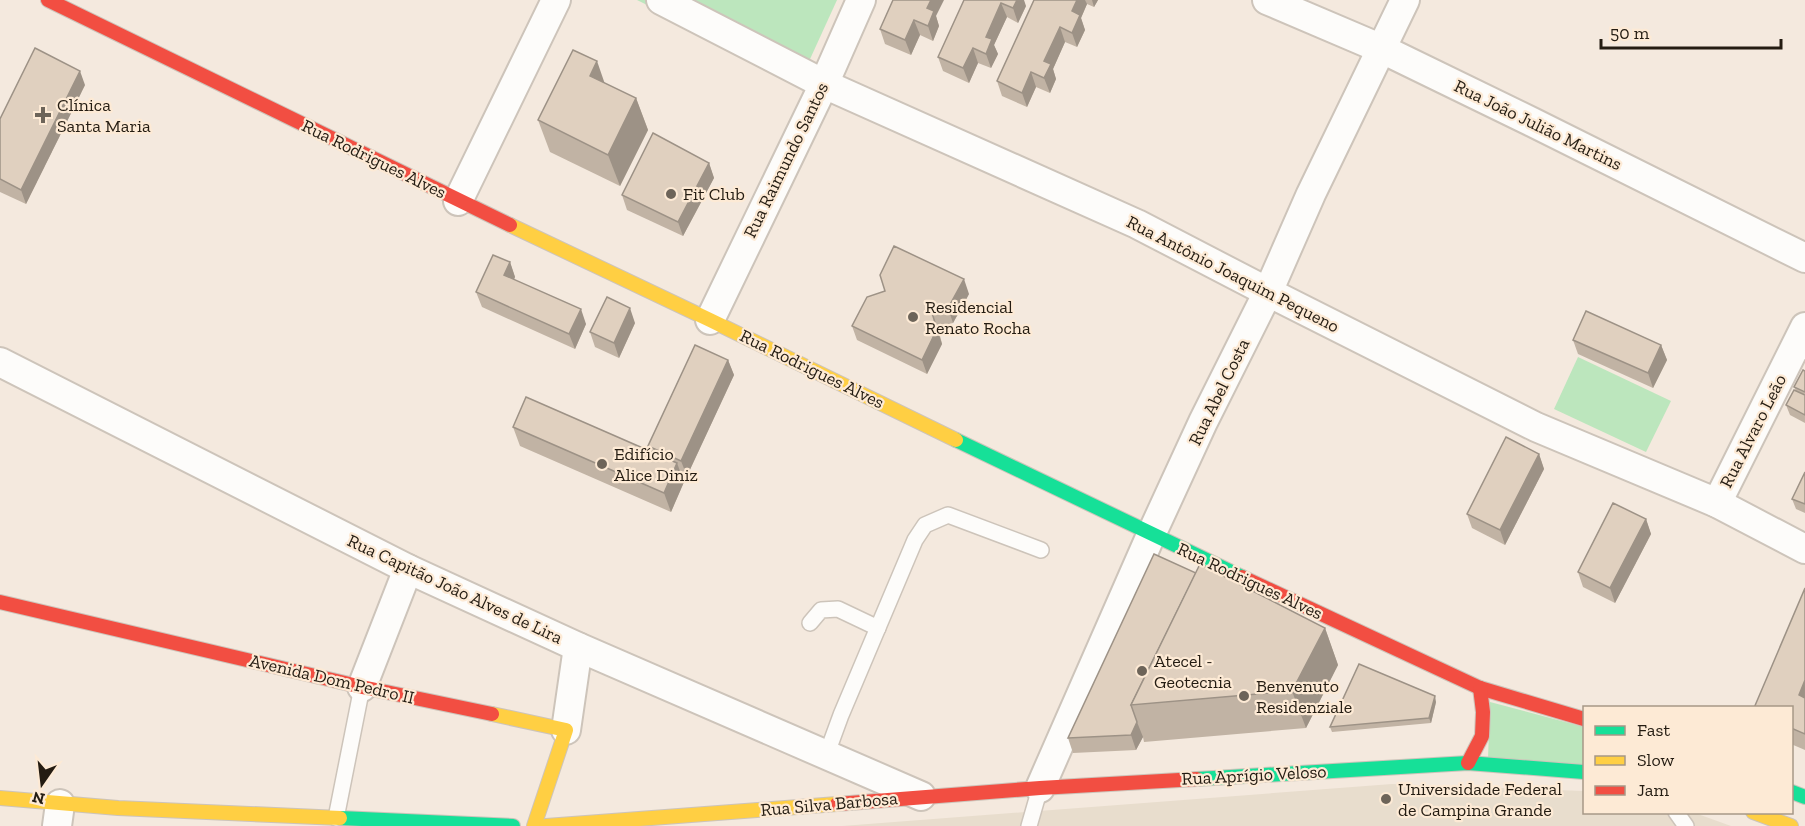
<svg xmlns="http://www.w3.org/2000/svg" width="1805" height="826" viewBox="0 0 1805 826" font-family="'Zilla Slab',serif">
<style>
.education{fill:#e8ddcd}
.green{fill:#bce6bd}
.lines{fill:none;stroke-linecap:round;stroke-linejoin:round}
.lane-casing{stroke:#cdc4ba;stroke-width:18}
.street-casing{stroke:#cdc4ba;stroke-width:32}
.fast-casing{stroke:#cdc4ba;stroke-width:16}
.slow-casing{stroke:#cdc4ba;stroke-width:16}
.jam-casing{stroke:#cdc4ba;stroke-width:16}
.lane{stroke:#fdfcfa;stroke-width:15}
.street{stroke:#fdfcfa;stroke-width:28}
.fast{stroke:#16e098;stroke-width:14}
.slow{stroke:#ffcf43;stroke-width:14}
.jam{stroke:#f24e42;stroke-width:14}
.wall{fill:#c1b3a4}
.shaded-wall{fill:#9d9286}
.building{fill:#e0d0bf;stroke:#9d9286;stroke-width:1.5}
.poi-dot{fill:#6d6459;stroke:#fdead5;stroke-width:2}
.labels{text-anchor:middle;stroke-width:4.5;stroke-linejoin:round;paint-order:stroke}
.poi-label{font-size:18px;fill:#241c12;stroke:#fdead5;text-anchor:start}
.street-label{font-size:18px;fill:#241c12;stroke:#fdead5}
</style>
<rect width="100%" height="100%" fill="#f4e9de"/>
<polygon class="education" points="1392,784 1584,791 1584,812 1695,813 1731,826 842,826"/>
<g class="green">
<polygon points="637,0 837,0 800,81"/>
<polygon points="1578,357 1671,401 1646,452 1554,409"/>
<polygon points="1490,702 1584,727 1584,768 1488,759"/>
</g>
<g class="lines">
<g class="lane-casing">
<g id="lane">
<polyline points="810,623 821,610 838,609 878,628"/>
<polyline points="826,756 841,715 915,540 925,525 948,515 1041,550"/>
<polyline points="1676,812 1686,826"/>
<polyline points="336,818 362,687"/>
<polyline points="1029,826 1040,788"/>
</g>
</g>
<g class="street-casing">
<g id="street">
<polyline points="661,0 824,84 1137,224 1268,292 1536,427 1717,503 1805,549"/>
<polyline points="1267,0 1382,49 1532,122 1805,258"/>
<polyline points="458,201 556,0"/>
<polyline points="710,320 824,84 861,0"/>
<polyline points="0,362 408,569 578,647 921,796"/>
<polyline points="1717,503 1805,327"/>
<polyline points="362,687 408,569"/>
<polyline points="566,730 578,647"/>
<polyline points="1040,788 1151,535 1203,422 1268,292 1311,194 1405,0"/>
<polyline points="57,826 60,804"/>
</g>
</g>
<g class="fast-casing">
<g id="fast">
<polyline points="956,440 1242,577"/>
<polyline points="1197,779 1468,763 1584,772"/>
<polyline points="1792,792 1805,797"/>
<polyline points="340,818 513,826"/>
</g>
</g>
<g class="slow-casing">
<g id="slow">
<polyline points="510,225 710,320 956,440"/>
<polyline points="492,714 566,730 534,826"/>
<polyline points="0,798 118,808 340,818"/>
<polyline points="1753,812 1791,826"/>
<polyline points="546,826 837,804"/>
</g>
</g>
<g class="jam-casing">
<g id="jam">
<polyline points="48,0 510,225"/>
<polyline points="1242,577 1480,688 1584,719"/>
<polyline points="0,602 362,687 492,714"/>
<polyline points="1468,763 1482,736 1483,712 1480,688"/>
<polyline points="837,804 1040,788 1197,779"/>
</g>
</g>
<use href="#lane" class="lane"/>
<use href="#street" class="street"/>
<use href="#fast" class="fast"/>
<use href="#slow" class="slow"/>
<use href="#jam" class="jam"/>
</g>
<g class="wall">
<polygon points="893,0 936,16 939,26 933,41 920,35 911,55 885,44 880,29"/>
<polygon points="964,0 1026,6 1018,23 1007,17 994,45 998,54 991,68 978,63 969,83 943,71 938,57"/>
<polygon points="1034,0 1098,0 1094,7 1087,4 1081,18 1085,30 1077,47 1065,42 1053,69 1056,79 1050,93 1036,87 1027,107 1002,96 997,81"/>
<polygon points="85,85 26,204 0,192 0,119"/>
<polygon points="636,98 648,130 620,186 550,152 538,120"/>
<polygon points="709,163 714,178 683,236 627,210 622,195"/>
<polygon points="510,262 515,277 514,279 586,324 575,349 482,307 476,292"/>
<polygon points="969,294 953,323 938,327 942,344 927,374 857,340 852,326"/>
<polygon points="635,323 619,358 595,347 590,332"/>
<polygon points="1573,340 1661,345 1667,360 1653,388 1578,354"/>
<polygon points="728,360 734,375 687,476 681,473 684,482 671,512 520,446 513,427 650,451 648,446"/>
<polygon points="1805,371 1805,423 1790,415 1786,405 1796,391 1794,387"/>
<polygon points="1539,454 1544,469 1505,545 1472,528 1467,514"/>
<polygon points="1805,472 1805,513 1796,509 1792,499"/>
<polygon points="1646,519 1651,534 1615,603 1583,587 1578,572"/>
<polygon points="1196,572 1325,628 1338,665 1306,728 1144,742 1143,737 1136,750 1073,753 1068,738"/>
<polygon points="1805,588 1805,750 1791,744 1791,708"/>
<polygon points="1436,702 1431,723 1332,732 1330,727"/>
</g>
<g class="shaded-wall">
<polygon points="931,0 944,0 936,16 939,26 933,41 928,26 927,8"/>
<polygon points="1017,0 1024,0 1026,6 1018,23 1013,8"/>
<polygon points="1077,0 1085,0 1087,4 1081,18 1085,30 1077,47 1072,33 1072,11"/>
<polygon points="1092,0 1098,0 1094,7"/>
<polygon points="1001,3 1007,17 994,45 998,54 991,68 986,54 986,37"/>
<polygon points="914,20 920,35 911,55 905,40"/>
<polygon points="1060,27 1065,42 1053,69 1056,79 1050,93 1044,78 1044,61"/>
<polygon points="973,48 978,63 969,83 963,68"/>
<polygon points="597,61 608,93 590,76"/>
<polygon points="80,71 85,85 26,204 21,190"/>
<polygon points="1031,72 1036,87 1027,107 1022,93"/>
<polygon points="636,98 648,130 620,186 608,155"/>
<polygon points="709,163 714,178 683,236 678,222"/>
<polygon points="510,262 515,277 510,289 504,275"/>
<polygon points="964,279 969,294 953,323 948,308"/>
<polygon points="630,308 635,323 619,358 614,343"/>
<polygon points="581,309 586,324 575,349 569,334"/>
<polygon points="932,313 942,344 927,374 922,360"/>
<polygon points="1661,345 1667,360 1653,388 1648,373"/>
<polygon points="728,360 734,375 687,476 681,461"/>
<polygon points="1539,454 1544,469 1505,545 1500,530"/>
<polygon points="677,463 684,482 671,512 664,493"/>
<polygon points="1646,519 1651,534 1615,603 1610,588"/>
<polygon points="1325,628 1338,665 1306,728 1292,691"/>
<polygon points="1805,680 1805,712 1799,695"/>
<polygon points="1435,696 1436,702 1431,723 1429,718"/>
<polygon points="1137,722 1143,737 1136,750 1131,735"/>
</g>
<g class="building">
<polygon points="893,0 931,0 927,8 934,11 928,26 914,20 905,40 880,29"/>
<polygon points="964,0 1017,0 1013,8 1001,3 986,37 992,39 986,54 973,48 963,68 938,57"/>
<polygon points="1034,0 1077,0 1072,11 1080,15 1072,33 1060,27 1044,61 1051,64 1044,78 1031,72 1022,93 997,81"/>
<polygon points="35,48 80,71 21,190 0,179 0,119"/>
<polygon points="573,50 597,61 590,76 636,98 608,155 538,120"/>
<polygon points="653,133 709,163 678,222 622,195"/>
<polygon points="894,246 964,279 948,308 932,313 937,329 922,360 852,326 867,297 885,291 880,275"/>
<polygon points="493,255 510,262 504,275 581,309 569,334 476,292"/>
<polygon points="607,297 630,308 614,343 590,332"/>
<polygon points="1586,311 1661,345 1648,373 1573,340"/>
<polygon points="695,345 728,360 681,461 648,446"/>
<polygon points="1803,370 1805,371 1805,392 1794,387"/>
<polygon points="1794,390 1805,395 1805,415 1786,405"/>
<polygon points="526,397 677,463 664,493 513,427"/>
<polygon points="1506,437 1539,454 1500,530 1467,514"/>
<polygon points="1805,472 1805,504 1792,499"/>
<polygon points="1613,503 1646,519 1610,588 1578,572"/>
<polygon points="1154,554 1196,573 1131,705 1137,722 1131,735 1068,738"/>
<polygon points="1200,564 1325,628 1292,691 1131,705"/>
<polygon points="1805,588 1805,680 1799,695 1805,698 1805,734 1791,728 1791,708 1754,708"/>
<polygon points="1359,664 1435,696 1429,718 1330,727"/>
</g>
<g class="poi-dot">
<path d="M40 106h6v6h6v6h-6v6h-6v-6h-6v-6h6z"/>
<circle cx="671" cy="194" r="6"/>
<circle cx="913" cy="317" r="6"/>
<circle cx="602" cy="464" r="6"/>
<circle cx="1142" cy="671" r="6"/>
<circle cx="1244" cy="696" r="6"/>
<circle cx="1386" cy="799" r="6"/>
</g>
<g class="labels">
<g class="poi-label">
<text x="57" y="111">Clínica<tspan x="57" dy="21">Santa Maria</tspan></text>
<text x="683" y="200">Fit Club</text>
<text x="925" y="313">Residencial<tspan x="925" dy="21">Renato Rocha</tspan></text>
<text x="614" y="460">Edifício<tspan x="614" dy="21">Alice Diniz</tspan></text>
<text x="1154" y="667">Atecel -<tspan x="1154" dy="21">Geotecnia</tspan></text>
<text x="1256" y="692">Benvenuto<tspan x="1256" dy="21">Residenziale</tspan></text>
<text x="1398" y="795">Universidade Federal<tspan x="1398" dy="21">de Campina Grande</tspan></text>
</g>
<g class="street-label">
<text transform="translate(1538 125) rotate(26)" y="6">Rua João Julião Martins</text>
<text transform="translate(374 159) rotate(26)" y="6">Rua Rodrigues Alves</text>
<text transform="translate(786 160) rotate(-64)" y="6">Rua Raimundo Santos</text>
<text transform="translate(1233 274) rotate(27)" y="6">Rua Antônio Joaquim Pequeno</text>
<text transform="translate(812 369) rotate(26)" y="6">Rua Rodrigues Alves</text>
<text transform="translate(1219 392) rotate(-64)" y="6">Rua Abel Costa</text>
<text transform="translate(1753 431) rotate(-63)" y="6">Rua Alvaro Leão</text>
<text transform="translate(1250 581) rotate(25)" y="6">Rua Rodrigues Alves</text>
<text transform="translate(455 589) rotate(25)" y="6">Rua Capitão João Alves de Lira</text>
<text transform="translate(332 679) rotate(13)" y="6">Avenida Dom Pedro II</text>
<text transform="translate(1254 775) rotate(-3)" y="6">Rua Aprígio Veloso</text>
<text transform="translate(829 804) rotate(-5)" y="6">Rua Silva Barbosa</text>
</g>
</g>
<rect x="1583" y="706" width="210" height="108" fill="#fdead5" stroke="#a69887" stroke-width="1.5"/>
<rect x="1595" y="726" width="30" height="9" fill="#16e098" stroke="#a69887" stroke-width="1.5"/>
<text x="1637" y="736" font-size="18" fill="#241c12">Fast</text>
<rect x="1595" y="756" width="30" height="9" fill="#ffcf43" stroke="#a69887" stroke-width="1.5"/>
<text x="1637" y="766" font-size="18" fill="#241c12">Slow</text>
<rect x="1595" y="786" width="30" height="9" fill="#f24e42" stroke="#a69887" stroke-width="1.5"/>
<text x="1637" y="796" font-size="18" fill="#241c12">Jam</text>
<g transform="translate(42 784) rotate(194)" stroke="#fdead5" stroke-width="4.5" paint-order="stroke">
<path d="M0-4.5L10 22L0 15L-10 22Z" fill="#241c12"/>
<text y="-9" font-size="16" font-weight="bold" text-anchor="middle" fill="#241c12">N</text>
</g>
<path d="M1601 39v9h180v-9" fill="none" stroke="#241c12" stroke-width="3"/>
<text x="1610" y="39" font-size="18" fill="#241c12" stroke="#fdead5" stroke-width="4.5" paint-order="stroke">50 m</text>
</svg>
